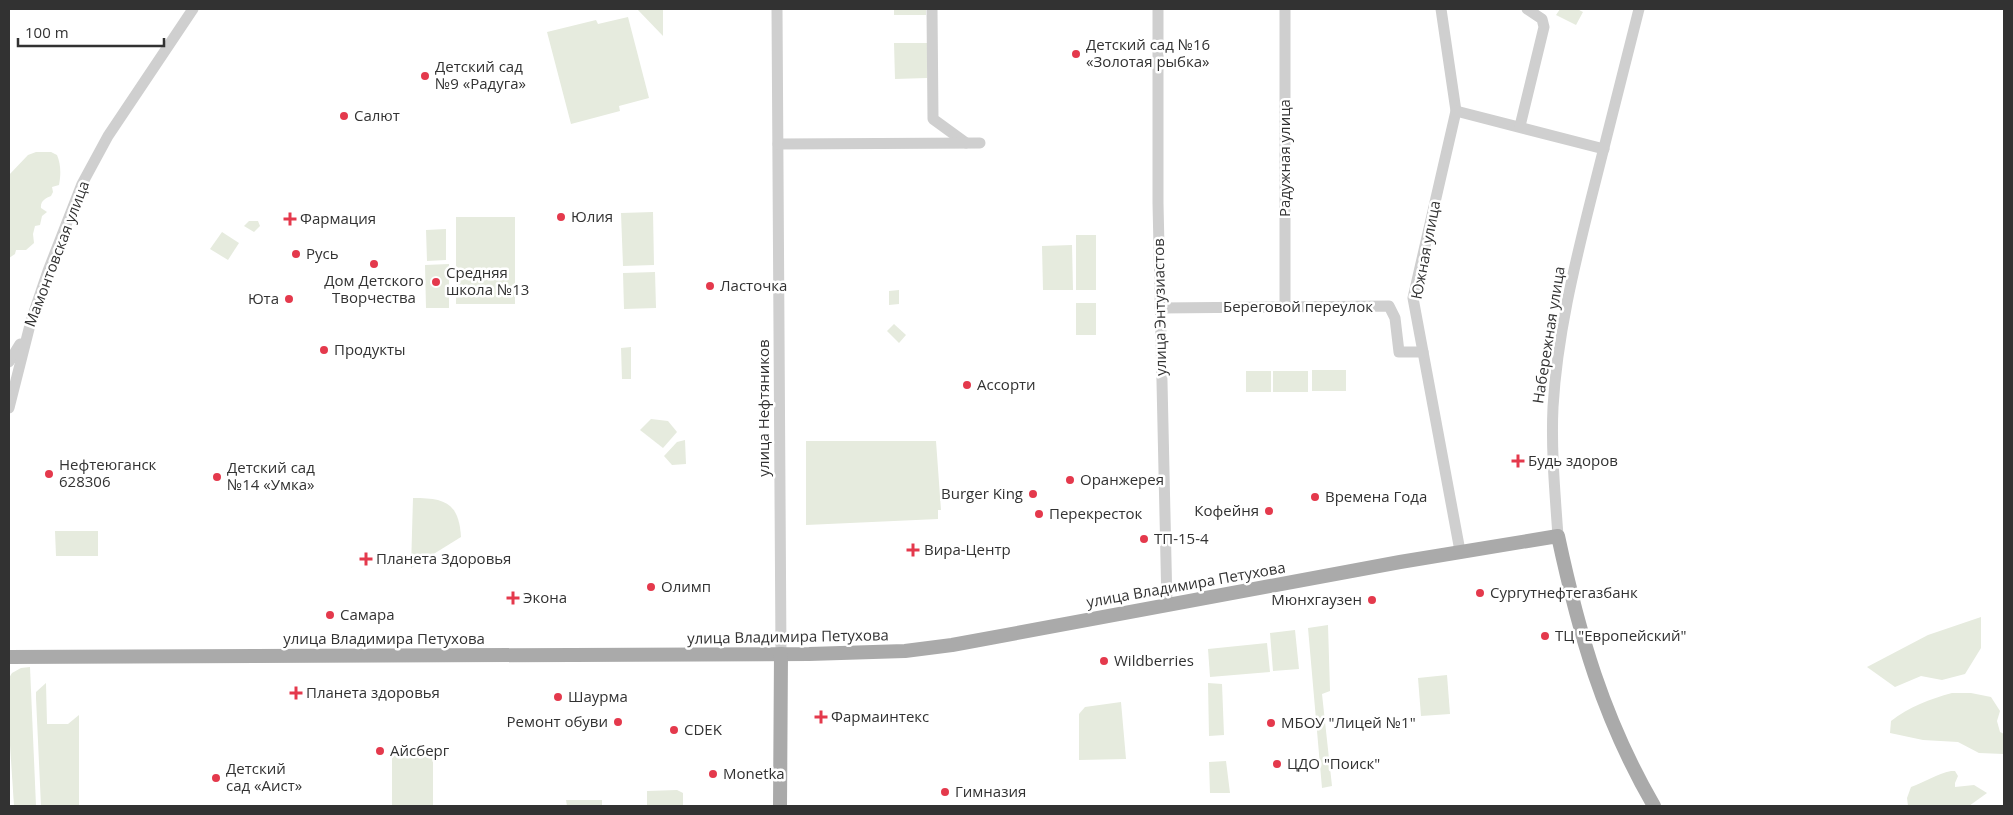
<svg xmlns="http://www.w3.org/2000/svg" width="2013" height="815" viewBox="0 0 2013 815" font-family="'Open Sans',sans-serif">
<style>
.green{fill:#e6ebde}
.lines{fill:none;stroke-linecap:round;stroke-linejoin:round}
.minor{stroke:#cfcfcf;stroke-width:11}
.major{stroke:#aaa;stroke-width:14}
.poi-dot{fill:#e4394c;stroke:#fff;stroke-width:2}
.labels{text-anchor:middle;stroke-width:5;stroke-linejoin:round;paint-order:stroke}
.poi-label{font-size:15px;fill:#323232;stroke:#fff;text-anchor:start}
.street-label{font-size:15px;fill:#323232;stroke:#fff}
</style>
<rect width="100%" height="100%" fill="#fff"/>
<g class="green">
<polygon points="637,9 663,9 663,36"/>
<rect x="894" y="9" width="32" height="6"/>
<polygon points="1560,9 1577,9 1583,12 1576,25 1556,15"/>
<polygon points="628,17 649,98 619,106 620,111 571,124 547,32 596,20 598,24"/>
<polygon points="894,43 927,43 927,78 895,79"/>
<path d="M36,152H51L57,155C61,165 61,174 59,185L52,187L53,192L51,196C46,198 40,201 41,208L47,212L42,216L40,225L35,226L33,234L34,243L26,250H16L15,254L9,258V175L28,155Z"/>
<polygon points="653,212 654,265 623,266 621,213"/>
<rect x="456" y="217" width="59" height="87"/>
<polygon points="249,221 258,221 260,226 254,232 244,226"/>
<polygon points="446,229 446,260 427,261 426,230"/>
<polygon points="222,232 239,243 228,260 210,249"/>
<rect x="1076" y="235" width="20" height="55"/>
<polygon points="1072,245 1073,290 1043,290 1042,246"/>
<polygon points="449,264 449,308 426,308 425,265"/>
<polygon points="655,272 656,308 624,309 623,273"/>
<polygon points="899,290 899,304 889,305 889,291"/>
<rect x="1076" y="303" width="20" height="32"/>
<polygon points="894,324 906,335 899,343 887,331"/>
<polygon points="631,347 631,379 622,379 621,348"/>
<rect x="1312" y="370" width="34" height="21"/>
<rect x="1246" y="371" width="25" height="21"/>
<rect x="1273" y="371" width="35" height="21"/>
<polygon points="651,419 668,421 677,432 663,448 640,430"/>
<polygon points="685,440 686,464 672,465 664,456 677,442"/>
<polygon points="806,441 936,441 941,510 938,510 938,519 806,525"/>
<path d="M413,498C444,498 459,502 461,537L411,568Z"/>
<polygon points="55,531 98,531 98,556 56,556"/>
<polygon points="1981,617 1981,648 1965,674 1942,680 1921,676 1895,687 1867,667 1928,635"/>
<polygon points="1328,625 1330,691 1322,694 1332,786 1322,788 1308,628"/>
<polygon points="1295,630 1299,669 1273,671 1270,633"/>
<polygon points="1267,643 1270,672 1210,677 1208,649"/>
<polygon points="21,668 30,667 36,806 14,806 9,730 9,678 12,673"/>
<polygon points="1447,675 1450,714 1421,716 1418,678"/>
<polygon points="46,683 47,724 68,724 79,715 79,806 41,806 36,698 36,692"/>
<polygon points="1208,683 1222,684 1224,735 1209,736"/>
<path d="M1952,693H1971L1991,697L2000,711L1997,721L2000,732L2004,734V754L1979,753L1958,742L1923,740L1890,733L1891,721C1909,707 1930,699 1952,693Z"/>
<polygon points="1121,702 1126,759 1079,760 1079,714 1085,707"/>
<rect x="392" y="750" width="41" height="56"/>
<polygon points="1226,761 1230,793 1210,793 1209,762"/>
<path d="M1951,771H1955L1958,776L1955,783V787L1974,785L1987,793L1969,806H1908L1907,798L1911,787C1925,782 1937,774 1951,771Z"/>
<polygon points="677,790 683,793 683,806 647,806 647,791"/>
<polygon points="566,800 602,800 602,806 567,806"/>
</g>
<g class="lines">
<g class="minor">
<polyline points="777,9 781,654"/>
<polyline points="932,9 933,119 966,143"/>
<polyline points="1158,9 1158,203 1167,605"/>
<polyline points="1285,9 1285,306"/>
<polyline points="1441,9 1456,111 1413,298 1460,551"/>
<polyline points="1456,111 1604,149"/>
<polyline points="1520,126 1544,27 1542,19 1527,9"/>
<polyline points="778,144 980,143"/>
<polyline points="1160,308 1389,306 1395,318 1399,352 1423,352"/>
<polyline points="9,362 20,344"/>
<polyline points="9,408 31,321 48,271 82,184 108,136 193,9"/>
<path d="M1558,536C1555,493 1551,450 1553,407C1557,337 1574,267 1591,199C1607,136 1623,72 1639,9"/>
</g>
<g class="major">
<path d="M9,657L809,654L905,651L952,645L1400,562L1558,536C1579,634 1603,718 1654,806"/>
<polyline points="780,806 781,654"/>
</g>
</g>
<g class="poi-dot">
<circle cx="1076" cy="54" r="5"/>
<circle cx="425" cy="76" r="5"/>
<circle cx="344" cy="116" r="5"/>
<circle cx="561" cy="217" r="5"/>
<path d="M287.5 211.5h5v5h5v5h-5v5h-5v-5h-5v-5h5z"/>
<circle cx="296" cy="254" r="5"/>
<circle cx="374" cy="264" r="5"/>
<circle cx="436" cy="282" r="5"/>
<circle cx="710" cy="286" r="5"/>
<circle cx="289" cy="299" r="5"/>
<circle cx="324" cy="350" r="5"/>
<circle cx="967" cy="385" r="5"/>
<path d="M1515.5 453.5h5v5h5v5h-5v5h-5v-5h-5v-5h5z"/>
<circle cx="49" cy="474" r="5"/>
<circle cx="217" cy="477" r="5"/>
<circle cx="1070" cy="480" r="5"/>
<circle cx="1033" cy="494" r="5"/>
<circle cx="1315" cy="497" r="5"/>
<circle cx="1269" cy="511" r="5"/>
<circle cx="1039" cy="514" r="5"/>
<circle cx="1144" cy="539" r="5"/>
<path d="M910.5 542.5h5v5h5v5h-5v5h-5v-5h-5v-5h5z"/>
<path d="M363.5 551.5h5v5h5v5h-5v5h-5v-5h-5v-5h5z"/>
<circle cx="651" cy="587" r="5"/>
<circle cx="1480" cy="593" r="5"/>
<path d="M510.5 590.5h5v5h5v5h-5v5h-5v-5h-5v-5h5z"/>
<circle cx="1372" cy="600" r="5"/>
<circle cx="330" cy="615" r="5"/>
<circle cx="1545" cy="636" r="5"/>
<circle cx="1104" cy="661" r="5"/>
<path d="M293.5 685.5h5v5h5v5h-5v5h-5v-5h-5v-5h5z"/>
<circle cx="558" cy="697" r="5"/>
<path d="M818.5 709.5h5v5h5v5h-5v5h-5v-5h-5v-5h5z"/>
<circle cx="618" cy="722" r="5"/>
<circle cx="1271" cy="723" r="5"/>
<circle cx="674" cy="730" r="5"/>
<circle cx="380" cy="751" r="5"/>
<circle cx="1277" cy="764" r="5"/>
<circle cx="713" cy="774" r="5"/>
<circle cx="216" cy="778" r="5"/>
<circle cx="945" cy="792" r="5"/>
</g>
<g class="labels">
<g class="poi-label">
<text x="1086" y="50">Детский сад №16<tspan x="1086" dy="17">«Золотая рыбка»</tspan></text>
<text x="435" y="72">Детский сад<tspan x="435" dy="17">№9 «Радуга»</tspan></text>
<text x="354" y="121">Салют</text>
<text x="571" y="222">Юлия</text>
<text x="300" y="224">Фармация</text>
<text x="306" y="259">Русь</text>
<text x="446" y="278">Средняя<tspan x="446" dy="17">школа №13</tspan></text>
<text x="374" y="286" text-anchor="middle">Дом Детского<tspan x="374" dy="17">Творчества</tspan></text>
<text x="720" y="291">Ласточка</text>
<text x="279" y="304" text-anchor="end">Юта</text>
<text x="334" y="355">Продукты</text>
<text x="977" y="390">Ассорти</text>
<text x="1528" y="466">Будь здоров</text>
<text x="59" y="470">Нефтеюганск<tspan x="59" dy="17">628306</tspan></text>
<text x="227" y="473">Детский сад<tspan x="227" dy="17">№14 «Умка»</tspan></text>
<text x="1080" y="485">Оранжерея</text>
<text x="1023" y="499" text-anchor="end">Burger King</text>
<text x="1325" y="502">Времена Года</text>
<text x="1259" y="516" text-anchor="end">Кофейня</text>
<text x="1049" y="519">Перекресток</text>
<text x="1154" y="544">ТП-15-4</text>
<text x="924" y="555">Вира-Центр</text>
<text x="376" y="564">Планета Здоровья</text>
<text x="661" y="592">Олимп</text>
<text x="1490" y="598">Сургутнефтегазбанк</text>
<text x="523" y="603">Экона</text>
<text x="1362" y="605" text-anchor="end">Мюнхгаузен</text>
<text x="340" y="620">Самара</text>
<text x="1555" y="641">ТЦ "Европейский"</text>
<text x="1114" y="666">Wildberries</text>
<text x="306" y="698">Планета здоровья</text>
<text x="568" y="702">Шаурма</text>
<text x="831" y="722">Фармаинтекс</text>
<text x="608" y="727" text-anchor="end">Ремонт обуви</text>
<text x="1281" y="728">МБОУ "Лицей №1"</text>
<text x="684" y="735">CDEK</text>
<text x="390" y="756">Айсберг</text>
<text x="1287" y="769">ЦДО "Поиск"</text>
<text x="226" y="774">Детский<tspan x="226" dy="17">сад «Аист»</tspan></text>
<text x="723" y="779">Monetka</text>
<text x="955" y="797">Гимназия</text>
</g>
<g class="street-label">
<text transform="translate(1285 158) rotate(-90)" y="5">Радужная улица</text>
<text transform="translate(1426 250) rotate(-79)" y="5">Южная улица</text>
<text transform="translate(57 254) rotate(-69)" y="5">Мамонтовская улица</text>
<text transform="translate(1160 307) rotate(-91)" y="5">улица Энтузиастов</text>
<text x="1298" y="312">Береговой переулок</text>
<text transform="translate(1549 335) rotate(-81)" y="5">Набережная улица</text>
<text transform="translate(764 408) rotate(-90)" y="5">улица Нефтяников</text>
<text transform="translate(1186 585) rotate(-10)" y="5">улица Владимира Петухова</text>
<text transform="translate(788 637) rotate(-1)" y="5">улица Владимира Петухова</text>
<text x="384" y="644">улица Владимира Петухова</text>
</g>
</g>
<rect width="2013" height="815" fill="none" stroke="#323232" stroke-width="20"/>
<path d="M18 38v8h146v-8" fill="none" stroke="#323232" stroke-width="2.5"/>
<text x="25" y="38" font-size="15" fill="#323232" stroke="#ffffff" stroke-width="4" paint-order="stroke">100 m</text>
</svg>
